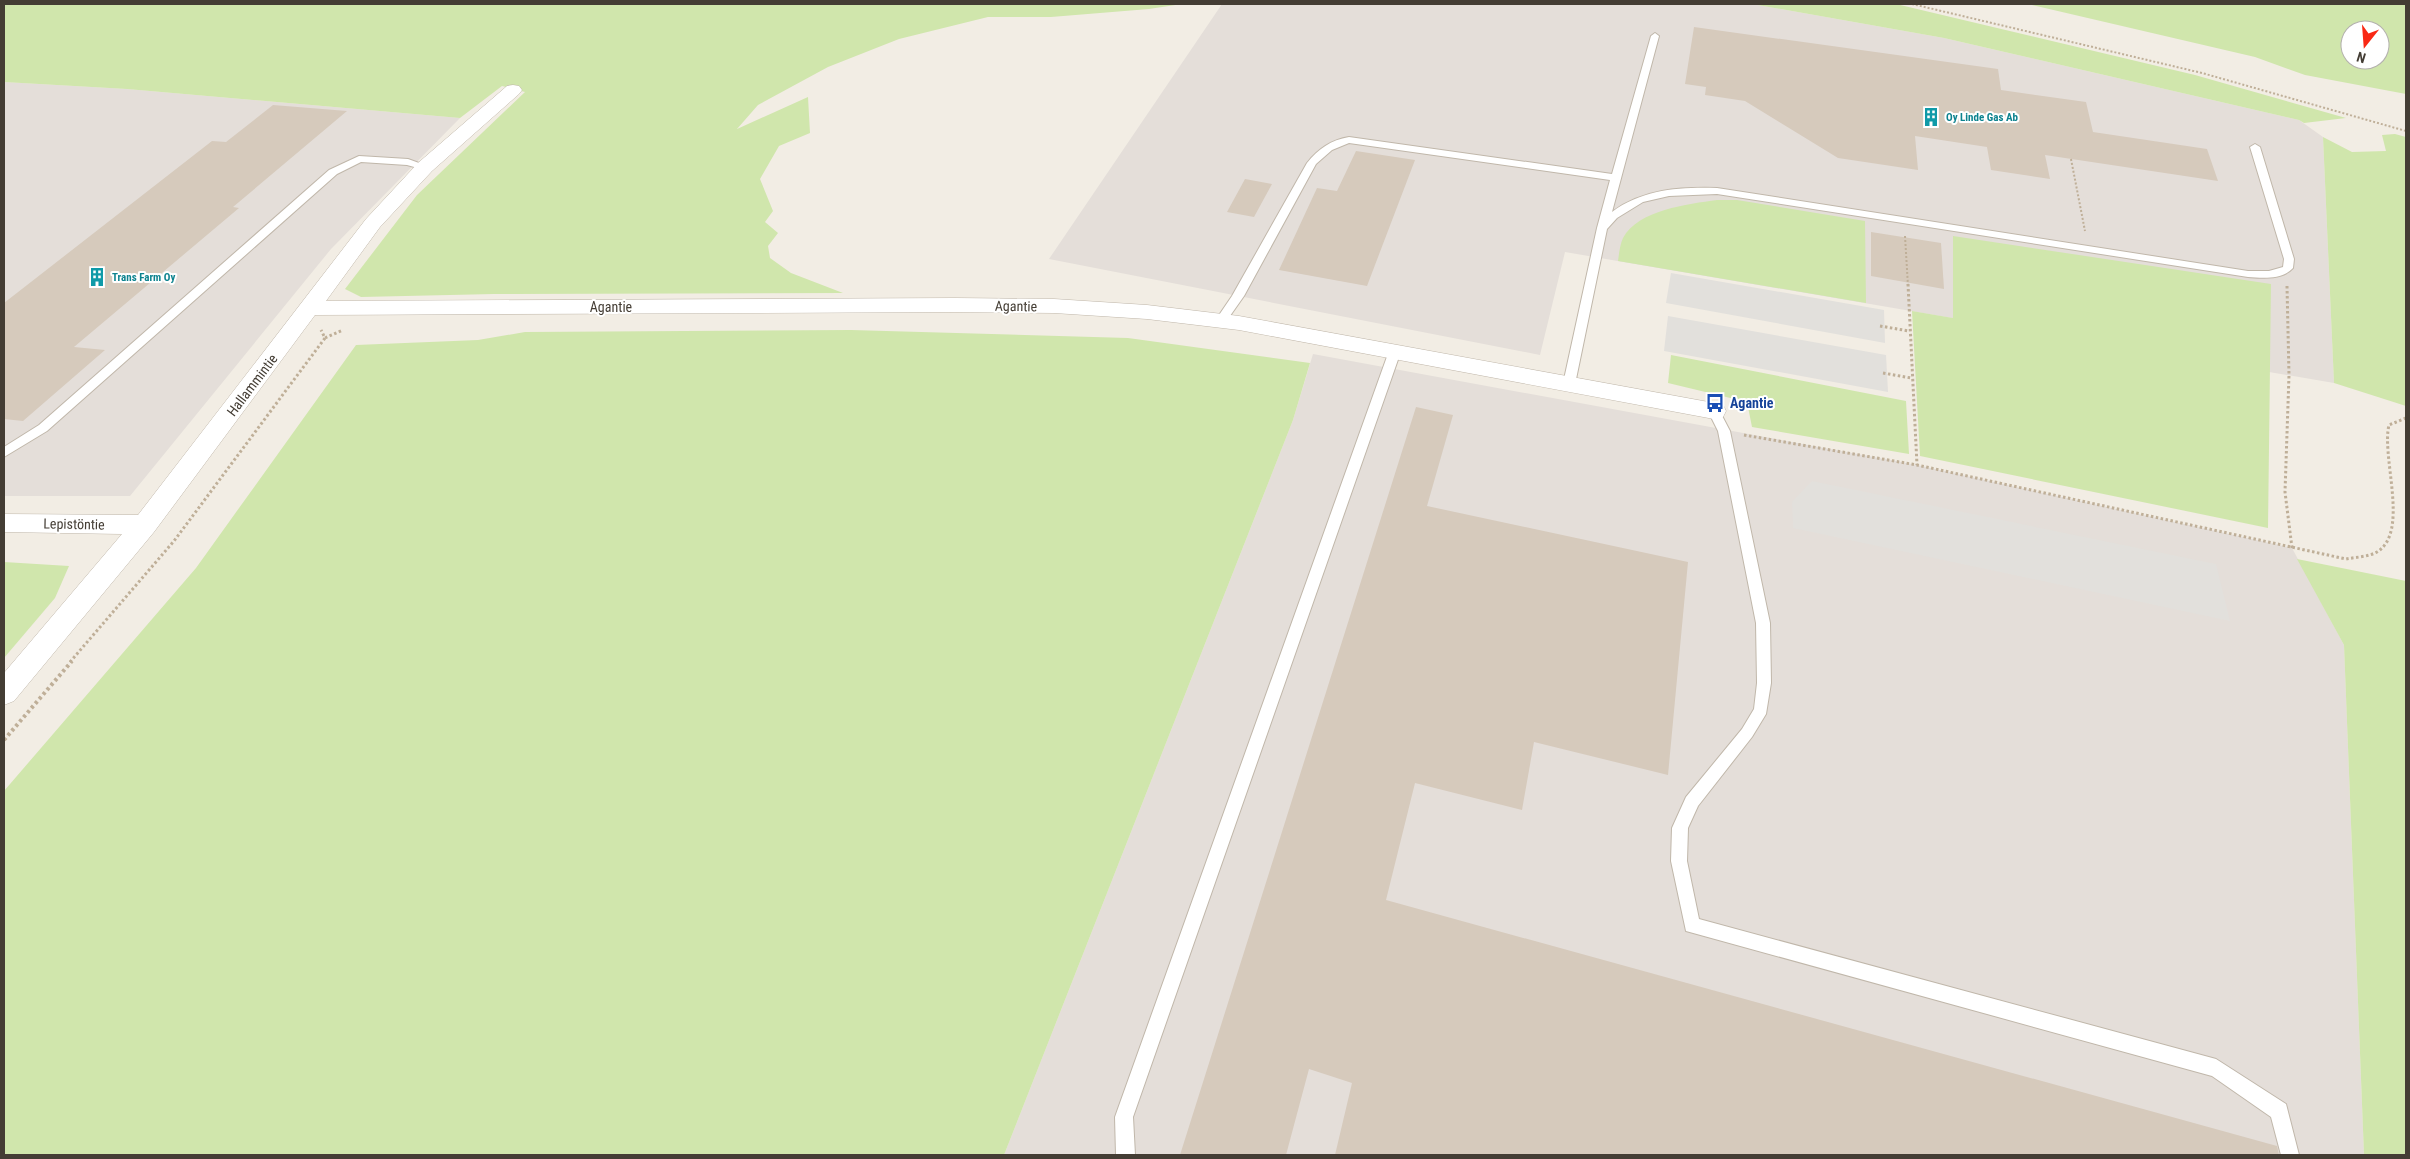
<svg xmlns="http://www.w3.org/2000/svg" width="2410" height="1159" viewBox="0 0 2410 1159" font-family="'Roboto Condensed',sans-serif">
<style>
.industrial{fill:#e4ded9}
.green{fill:#d0e6ac;fill-rule:evenodd}
.parking{fill:#e2e0dc}
.building{fill:#d6cabc}
.lines{fill:none;stroke-linecap:round;stroke-linejoin:round}
.service-casing{stroke:#c0b7aa;stroke-width:2}
.minor-casing{stroke:#c0b7aa;stroke-width:1}
.path-far2{stroke:#bfaf98;stroke-width:2;stroke-dasharray:2 2;stroke-linecap:butt}
.path-far1{stroke:#bfaf98;stroke-width:3;stroke-dasharray:2.5 2.5;stroke-linecap:butt}
.path{stroke:#bfaf98;stroke-width:4;stroke-dasharray:3 3;stroke-linecap:butt}
.service{fill:#fff;fill-rule:evenodd}
.minor{fill:#fff;fill-rule:evenodd}
.labels{text-anchor:middle;stroke-width:4;stroke-linejoin:round;paint-order:stroke}
.far-culture-label{font-size:11px;font-weight:bold;fill:#0d838f;stroke:#fff;text-anchor:start}
.street-label{font-size:14px;fill:#443d34;stroke:#fff}
.transit-label{font-size:14px;font-weight:bold;fill:#164399;stroke:#fff;text-anchor:start}
</style>
<rect width="100%" height="100%" fill="#f2ede4"/>
<g class="industrial">
<polygon points="1222,4 1752,4 1944,38 2299,120 2323,137 2334,383 1565,252 1540,355 1049,259"/>
<polygon points="4,82 127,89 460,118 331,249 130,496 4,496"/>
<polygon points="1313,354 1917,465 2292,548 2344,645 2364,1155 1004,1155 1293,420"/>
</g>
<g class="green">
<polygon points="4,4 1182,4 1149,9 1051,17 988,17 899,39 828,67 758,105 737,129 808,97 810,133 779,146 760,179 773,211 765,222 778,233 768,246 770,258 791,273 843,293 494,294 361,297 345,289 417,195 525,92 502,86 460,118 127,89 4,82"/>
<polygon points="1752,4 1896,4 2195,75 2346,118 2304,123 2299,120 1944,38"/>
<path d="M2028,4H2406V94L2305,75L2255,57ZM2350,30H2380V60H2350Z"/>
<polygon points="2395,134 2406,137 2406,406 2334,383 2323,137 2352,152 2386,151 2382,135"/>
<path d="M1717,200H1737L1865,221L1866,303L1618,261C1619,254 1620,244 1623,238C1638,210 1688,204 1717,200Z"/>
<polygon points="1953,236 2271,284 2268,528 1920,456 1912,311 1953,318"/>
<polygon points="851,330 1128,338 1310,363 1293,420 1004,1155 4,1155 4,791 196,568 356,345 478,340 525,332"/>
<polygon points="1671,355 1906,401 1909,454 1752,427 1747,402 1668,383"/>
<polygon points="2297,559 2406,581 2406,1155 2364,1155 2344,645"/>
<polygon points="4,562 69,566 55,598 4,658"/>
</g>
<g class="parking">
<polygon points="1671,273 1884,310 1885,343 1666,303"/>
<polygon points="1668,316 1886,355 1888,392 1664,351"/>
<polygon points="1812,481 2216,564 2230,621 1793,528 1792,502"/>
</g>
<g class="building">
<polygon points="1694,27 1998,69 2001,90 2086,102 2093,132 2207,149 2218,181 2045,155 2050,179 1991,170 1987,147 1915,136 1918,170 1838,158 1745,101 1705,95 1706,87 1685,84"/>
<polygon points="273,105 347,111 233,207 239,208 74,347 105,350 23,421 4,419 4,303 212,141 226,142"/>
<polygon points="1356,151 1415,160 1367,286 1279,270 1317,188 1337,191"/>
<polygon points="1245,179 1272,184 1254,217 1227,212"/>
<polygon points="1871,232 1941,243 1944,289 1871,276"/>
<polygon points="1416,407 1453,415 1427,506 1688,562 1668,775 1534,742 1522,810 1415,783 1386,900 2277,1146 2279,1155 1335,1155 1352,1083 1309,1069 1286,1155 1180,1155"/>
</g>
<g class="lines">
<g class="service-casing">
<g id="service">
<path d="M1655,33L1659,36L1612,212C1643,189 1680,187 1717,188L2248,271H2269L2283,267L2284,259L2250,147L2255,144L2260,147L2294,259L2293,268C2282,280 2263,278 2248,277L1717,194L1669,196L1643,202L1617,218L1607,229L1575,384L1569,388L1563,384L1597,228L1610,180L1349,143L1332,150L1316,164L1244,296L1225,323L1221,324L1215,321L1232,296L1307,163C1318,149 1331,140 1349,137L1612,174L1651,36Z"/>
<polygon points="359,156 408,159 430,167 425,170 407,165 361,162 337,174 47,431 4,457 4,447 39,425 329,170"/>
<polygon points="1395,347 1401,351 1133,1117 1135,1155 1116,1155 1115,1117 1389,351"/>
<polygon points="1714,407 1718,408 1730,431 1770,623 1771,683 1766,714 1752,737 1698,806 1688,828 1687,861 1699,919 2216,1059 2286,1104 2299,1155 2281,1155 2271,1117 2212,1076 1686,931 1671,861 1672,828 1686,797 1742,729 1754,709 1757,683 1756,623 1718,431 1708,411"/>
</g>
</g>
<g class="minor-casing">
<polygon id="minor" points="513,85 519,86 522,90 519,94 432,171 380,227 326,301 955,298 1054,299 1147,305 1239,316 1714,403 1723,405 1726,411 1723,417 1714,419 1239,330 1147,319 1054,313 955,312 315,315 154,532 14,701 4,705 4,673 122,534 4,532 4,514 138,515 366,219 418,163 507,86"/>
</g>
<g class="path-far2">
<polyline points="1912,4 2202,73 2406,131"/>
<polyline points="2071,159 2085,231"/>
<polyline points="1905,236 1908,286"/>
</g>
<g class="path-far1">
<polyline points="1908,284 1917,465"/>
<polyline points="2287,286 2289,375 2285,492 2292,548"/>
<polyline points="1880,326 1909,331"/>
<polyline points="325,338 343,330"/>
<polyline points="1883,373 1911,378"/>
<path d="M1744,435L1917,465L2346,559C2356,557 2368,557 2377,552C2410,532 2381,457 2389,425L2406,418"/>
<polyline points="70,662 174,541 325,338 321,330"/>
</g>
<polyline class="path" points="4,740 72,661"/>
<use href="#service" class="service"/>
<use href="#minor" class="minor"/>
</g>
<defs>
<g id="building-bare" transform="scale(1.5)"><path d="M-4-6H4V6H1V3H-1V6H-4ZM-2.5-4.3h1.7v1.8h-1.7ZM.8-4.3h1.7v1.8H.8ZM-2.5-1h1.7V.8h-1.7ZM.8-1h1.7V.8H.8Z" fill="#0f9aa8" stroke="#fff" stroke-width="2.5" paint-order="stroke"/></g>
<g id="bus-bare" transform="scale(1.5)"><path d="M-5-6H5V4H4V6H2V4H-2V6H-4V4H-5ZM-3.5-4V0h7V-4ZM-3.5 1.2v1.5H-2V1.2ZM2 1.2v1.5H3.5V1.2Z" fill="#1a4fb4" stroke="#fff" stroke-width="2.5" paint-order="stroke"/></g>
</defs>
<g fill-rule="evenodd">
<use href="#building-bare" x="1931" y="117"/>
<use href="#building-bare" x="97" y="277"/>
<use href="#bus-bare" x="1715" y="403"/>
</g>
<g class="labels">
<g class="far-culture-label">
<text x="1946" y="121">Oy Linde Gas Ab</text>
<text x="112" y="281">Trans Farm Oy</text>
</g>
<g class="street-label">
<text transform="translate(1016 306) rotate(1)" y="5">Agantie</text>
<text x="611" y="312">Agantie</text>
<text transform="translate(252 385) rotate(-53)" y="5">Hallammintie</text>
<text transform="translate(74 524) rotate(1)" y="5">Lepistöntie</text>
</g>
<g class="transit-label">
<text x="1730" y="408">Agantie</text>
</g>
</g>
<rect width="2410" height="1159" fill="none" stroke="#443d34" stroke-width="10"/>
<g transform="translate(2365 45) rotate(197)"><circle r="24" fill="#ffffff" stroke="#b4b1ae"/>
<path d="M0-4L9 19L0 12L-9 19Z" fill="#f92814"/>
<text y="-8" font-size="14" font-weight="bold" text-anchor="middle" fill="#443d34">N</text>
</g>
</svg>
